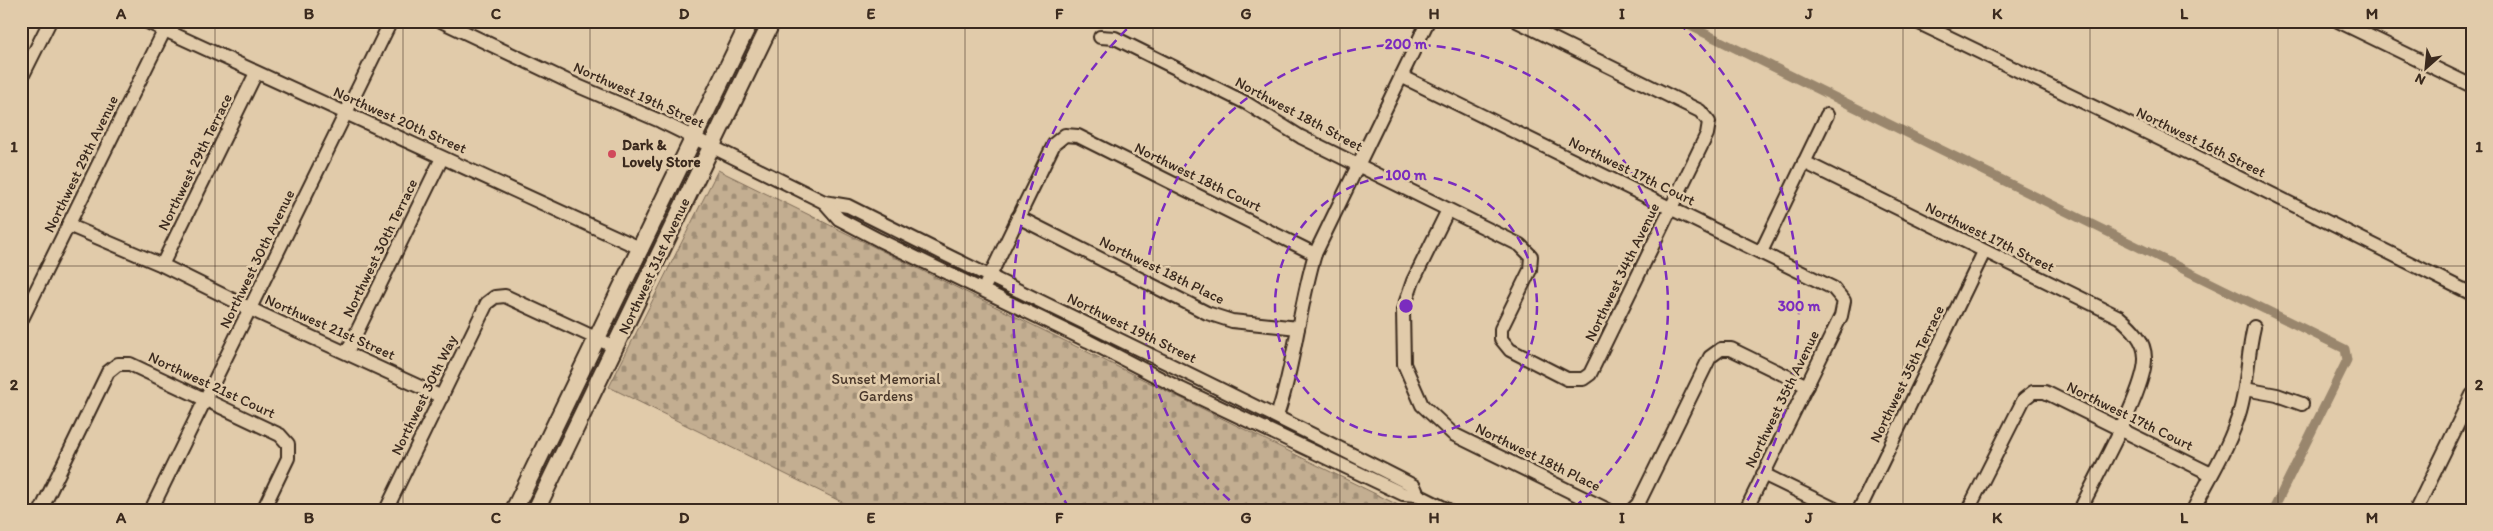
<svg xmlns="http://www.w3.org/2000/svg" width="2493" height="531" viewBox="0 0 2493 531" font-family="Itim,sans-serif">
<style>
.cemetery{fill:url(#cemetery-stones);stroke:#7f6c58}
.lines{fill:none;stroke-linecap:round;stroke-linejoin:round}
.canal{stroke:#99866d;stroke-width:9}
.minor-casing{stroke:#3b2a1e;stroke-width:16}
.major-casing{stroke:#3b2a1e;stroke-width:20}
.minor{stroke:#e1cbaa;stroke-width:12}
.major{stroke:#e1cbaa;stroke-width:16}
.grid{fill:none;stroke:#3b2a1e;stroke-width:1;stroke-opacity:0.55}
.ring{fill:none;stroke:#7b2cbf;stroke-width:2.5;stroke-dasharray:9 6}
.poi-dot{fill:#d1495b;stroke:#e1cbaa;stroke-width:2}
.labels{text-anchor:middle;stroke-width:5;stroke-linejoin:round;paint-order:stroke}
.street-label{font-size:15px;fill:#3b2a1e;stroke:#e1cbaa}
.poi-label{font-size:15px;font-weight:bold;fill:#3b2a1e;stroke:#e1cbaa;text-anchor:start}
.park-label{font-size:15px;fill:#49372a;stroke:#e1cbaa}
.centre{fill:#7b2cbf;stroke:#e1cbaa;stroke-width:2.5}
.ring-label{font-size:15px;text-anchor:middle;font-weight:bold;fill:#7b2cbf;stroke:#e1cbaa;stroke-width:5;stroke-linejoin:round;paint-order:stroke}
.neatline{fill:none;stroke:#3b2a1e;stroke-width:2}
.grid-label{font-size:16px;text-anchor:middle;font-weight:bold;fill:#3b2a1e}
</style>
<defs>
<pattern id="cemetery-stones" width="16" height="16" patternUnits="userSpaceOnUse" patternTransform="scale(1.25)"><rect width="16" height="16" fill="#c3ae91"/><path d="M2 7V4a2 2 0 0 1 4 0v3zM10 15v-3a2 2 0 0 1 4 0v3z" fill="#a08e76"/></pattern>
</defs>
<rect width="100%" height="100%" fill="#e1cbaa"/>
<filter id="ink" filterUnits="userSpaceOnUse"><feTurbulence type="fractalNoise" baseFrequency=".02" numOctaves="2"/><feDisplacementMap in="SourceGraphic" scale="10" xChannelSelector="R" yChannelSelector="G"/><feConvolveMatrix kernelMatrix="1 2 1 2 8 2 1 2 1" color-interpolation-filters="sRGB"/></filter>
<g filter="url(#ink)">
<polygon class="cemetery" points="718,170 1400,506 1398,510 858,510 609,387"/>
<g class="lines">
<polyline class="canal" points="1680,21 2345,349 2347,360 2273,510"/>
<g class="minor-casing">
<g id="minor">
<polyline points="145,21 642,249"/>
<path d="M441,21L578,86L660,121L824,202L848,206C1036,301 1227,390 1414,486L1418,495"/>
<polyline points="1915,21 2185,151 2472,294"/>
<polyline points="2338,21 2472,86"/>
<polyline points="1100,37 1115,38 1246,103 1301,137 1520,245 1531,256 1530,270 1501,329 1501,339 1510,350 1567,379 1583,379 1590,374 1707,134 1709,122 1700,111 1517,21"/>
<polyline points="1401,76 1833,288 1844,301 1841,316 1746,510"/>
<polyline points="21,79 50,21"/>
<path d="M1804,162L2119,317C2131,327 2145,340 2145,358C2146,390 2096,476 2080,510"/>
<polyline points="824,202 839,219 879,240 1088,341 1181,389 1403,494 1418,495 1448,510"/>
<polyline points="1448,210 1413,281 1403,310 1404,364 1422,405 1453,434 1608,510"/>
<polyline points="1018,217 1207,313 1232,321 1298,328"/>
<polyline points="68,225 162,265 261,314 442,397"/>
<polyline points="1761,252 1827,115"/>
<polyline points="162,265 256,73"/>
<polyline points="986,284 1054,144 1065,135 1078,136 1315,254"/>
<polyline points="21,321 169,21"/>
<polyline points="347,352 442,158"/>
<polyline points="2245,389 2277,395 2302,404"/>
<path d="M1277,416C1295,363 1299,307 1315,254L1428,21"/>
<polyline points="1763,474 1837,510"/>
<polyline points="41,510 108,372 118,364 130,364 280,435 288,444 288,458 263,510"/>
<polyline points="151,510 391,21"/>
<polyline points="386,510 487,303 495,297 505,296 615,347"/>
<polyline points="1632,510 1638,504 1710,357 1721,349 1731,349 1807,386"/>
<polyline points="1859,510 1984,252"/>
<polyline points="1968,510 2024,399 2033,392 2045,392 2211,474"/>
<path d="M2193,510C2209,478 2230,446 2240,411C2248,384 2247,355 2254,327"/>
<polyline points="2416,510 2472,395"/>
</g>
</g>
<g class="major-casing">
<g id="major">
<polyline points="514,510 750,21"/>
<polyline points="536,510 772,21"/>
</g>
</g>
<use href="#minor" class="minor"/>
<use href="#major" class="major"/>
</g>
</g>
<path class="grid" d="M215,21V510M403,21V510M590,21V510M778,21V510M965,21V510M1153,21V510M1340,21V510M1528,21V510M1715,21V510M1903,21V510M2090,21V510M2278,21V510M21,266H2472"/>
<g class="ring">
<circle cx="1406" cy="306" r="131"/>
<path d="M1241 510A262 262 0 1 1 1571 510"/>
<path d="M1069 508A393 393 0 0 1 1133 23M1679 23A393 393 0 0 1 1743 508"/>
</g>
<circle class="poi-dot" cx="612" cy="154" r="5"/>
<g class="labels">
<g class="street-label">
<text transform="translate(639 95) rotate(24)" y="5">Northwest 19th Street</text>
<text transform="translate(1299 114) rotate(28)" y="5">Northwest 18th Street</text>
<text transform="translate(400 120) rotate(24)" y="5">Northwest 20th Street</text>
<text transform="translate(2201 142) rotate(26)" y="5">Northwest 16th Street</text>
<text transform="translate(195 162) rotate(-64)" y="5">Northwest 29th Terrace</text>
<text transform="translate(81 164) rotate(-64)" y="5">Northwest 29th Avenue</text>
<text transform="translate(1632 171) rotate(26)" y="5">Northwest 17th Court</text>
<text transform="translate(1198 177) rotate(26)" y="5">Northwest 18th Court</text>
<text transform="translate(1990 237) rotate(26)" y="5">Northwest 17th Street</text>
<text transform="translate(380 248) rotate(-64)" y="5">Northwest 30th Terrace</text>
<text transform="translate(257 259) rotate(-64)" y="5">Northwest 30th Avenue</text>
<text transform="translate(654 266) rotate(-65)" y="5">Northwest 31st Avenue</text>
<text transform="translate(1162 270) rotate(26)" y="5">Northwest 18th Place</text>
<text transform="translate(1622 272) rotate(-64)" y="5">Northwest 34th Avenue</text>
<text transform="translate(330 327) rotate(24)" y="5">Northwest 21st Street</text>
<text transform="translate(1132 328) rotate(26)" y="5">Northwest 19th Street</text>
<text transform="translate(1907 374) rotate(-64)" y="5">Northwest 35th Terrace</text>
<text transform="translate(212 385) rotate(25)" y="5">Northwest 21st Court</text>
<text transform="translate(424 395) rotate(-64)" y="5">Northwest 30th Way</text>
<text transform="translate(1782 399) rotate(-64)" y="5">Northwest 35th Avenue</text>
<text transform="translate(2130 416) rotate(26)" y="5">Northwest 17th Court</text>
<text transform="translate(1538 457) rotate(26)" y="5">Northwest 18th Place</text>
</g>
<g class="poi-label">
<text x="622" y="150">Dark &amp;<tspan x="622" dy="17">Lovely Store</tspan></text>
</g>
<g class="park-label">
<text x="886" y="384">Sunset Memorial<tspan x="886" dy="17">Gardens</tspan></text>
</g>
</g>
<circle cx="1406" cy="306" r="8" class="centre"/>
<g class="ring-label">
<text x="1406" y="49">200 m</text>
<text x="1406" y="180">100 m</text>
<text x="1799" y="311">300 m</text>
</g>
<rect width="2493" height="531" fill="none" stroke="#e1cbaa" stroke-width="55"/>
<g transform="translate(2426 68) rotate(207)" stroke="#e1cbaa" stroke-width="4" paint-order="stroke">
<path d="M0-4L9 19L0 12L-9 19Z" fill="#3b2a1e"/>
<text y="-8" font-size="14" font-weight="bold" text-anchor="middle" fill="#3b2a1e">N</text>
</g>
<rect x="28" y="28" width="2438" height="476" class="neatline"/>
<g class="grid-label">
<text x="121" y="19">A</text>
<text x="309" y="19">B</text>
<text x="496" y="19">C</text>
<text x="684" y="19">D</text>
<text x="871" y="19">E</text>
<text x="1059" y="19">F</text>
<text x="1246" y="19">G</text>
<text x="1434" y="19">H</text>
<text x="1622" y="19">I</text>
<text x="1809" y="19">J</text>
<text x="1997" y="19">K</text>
<text x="2184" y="19">L</text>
<text x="2372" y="19">M</text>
<text x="14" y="152">1</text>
<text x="2479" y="152">1</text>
<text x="14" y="390">2</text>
<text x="2479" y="390">2</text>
<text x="121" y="523">A</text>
<text x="309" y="523">B</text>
<text x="496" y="523">C</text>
<text x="684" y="523">D</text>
<text x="871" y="523">E</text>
<text x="1059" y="523">F</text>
<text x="1246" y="523">G</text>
<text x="1434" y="523">H</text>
<text x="1622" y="523">I</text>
<text x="1809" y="523">J</text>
<text x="1997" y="523">K</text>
<text x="2184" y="523">L</text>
<text x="2372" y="523">M</text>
</g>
</svg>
